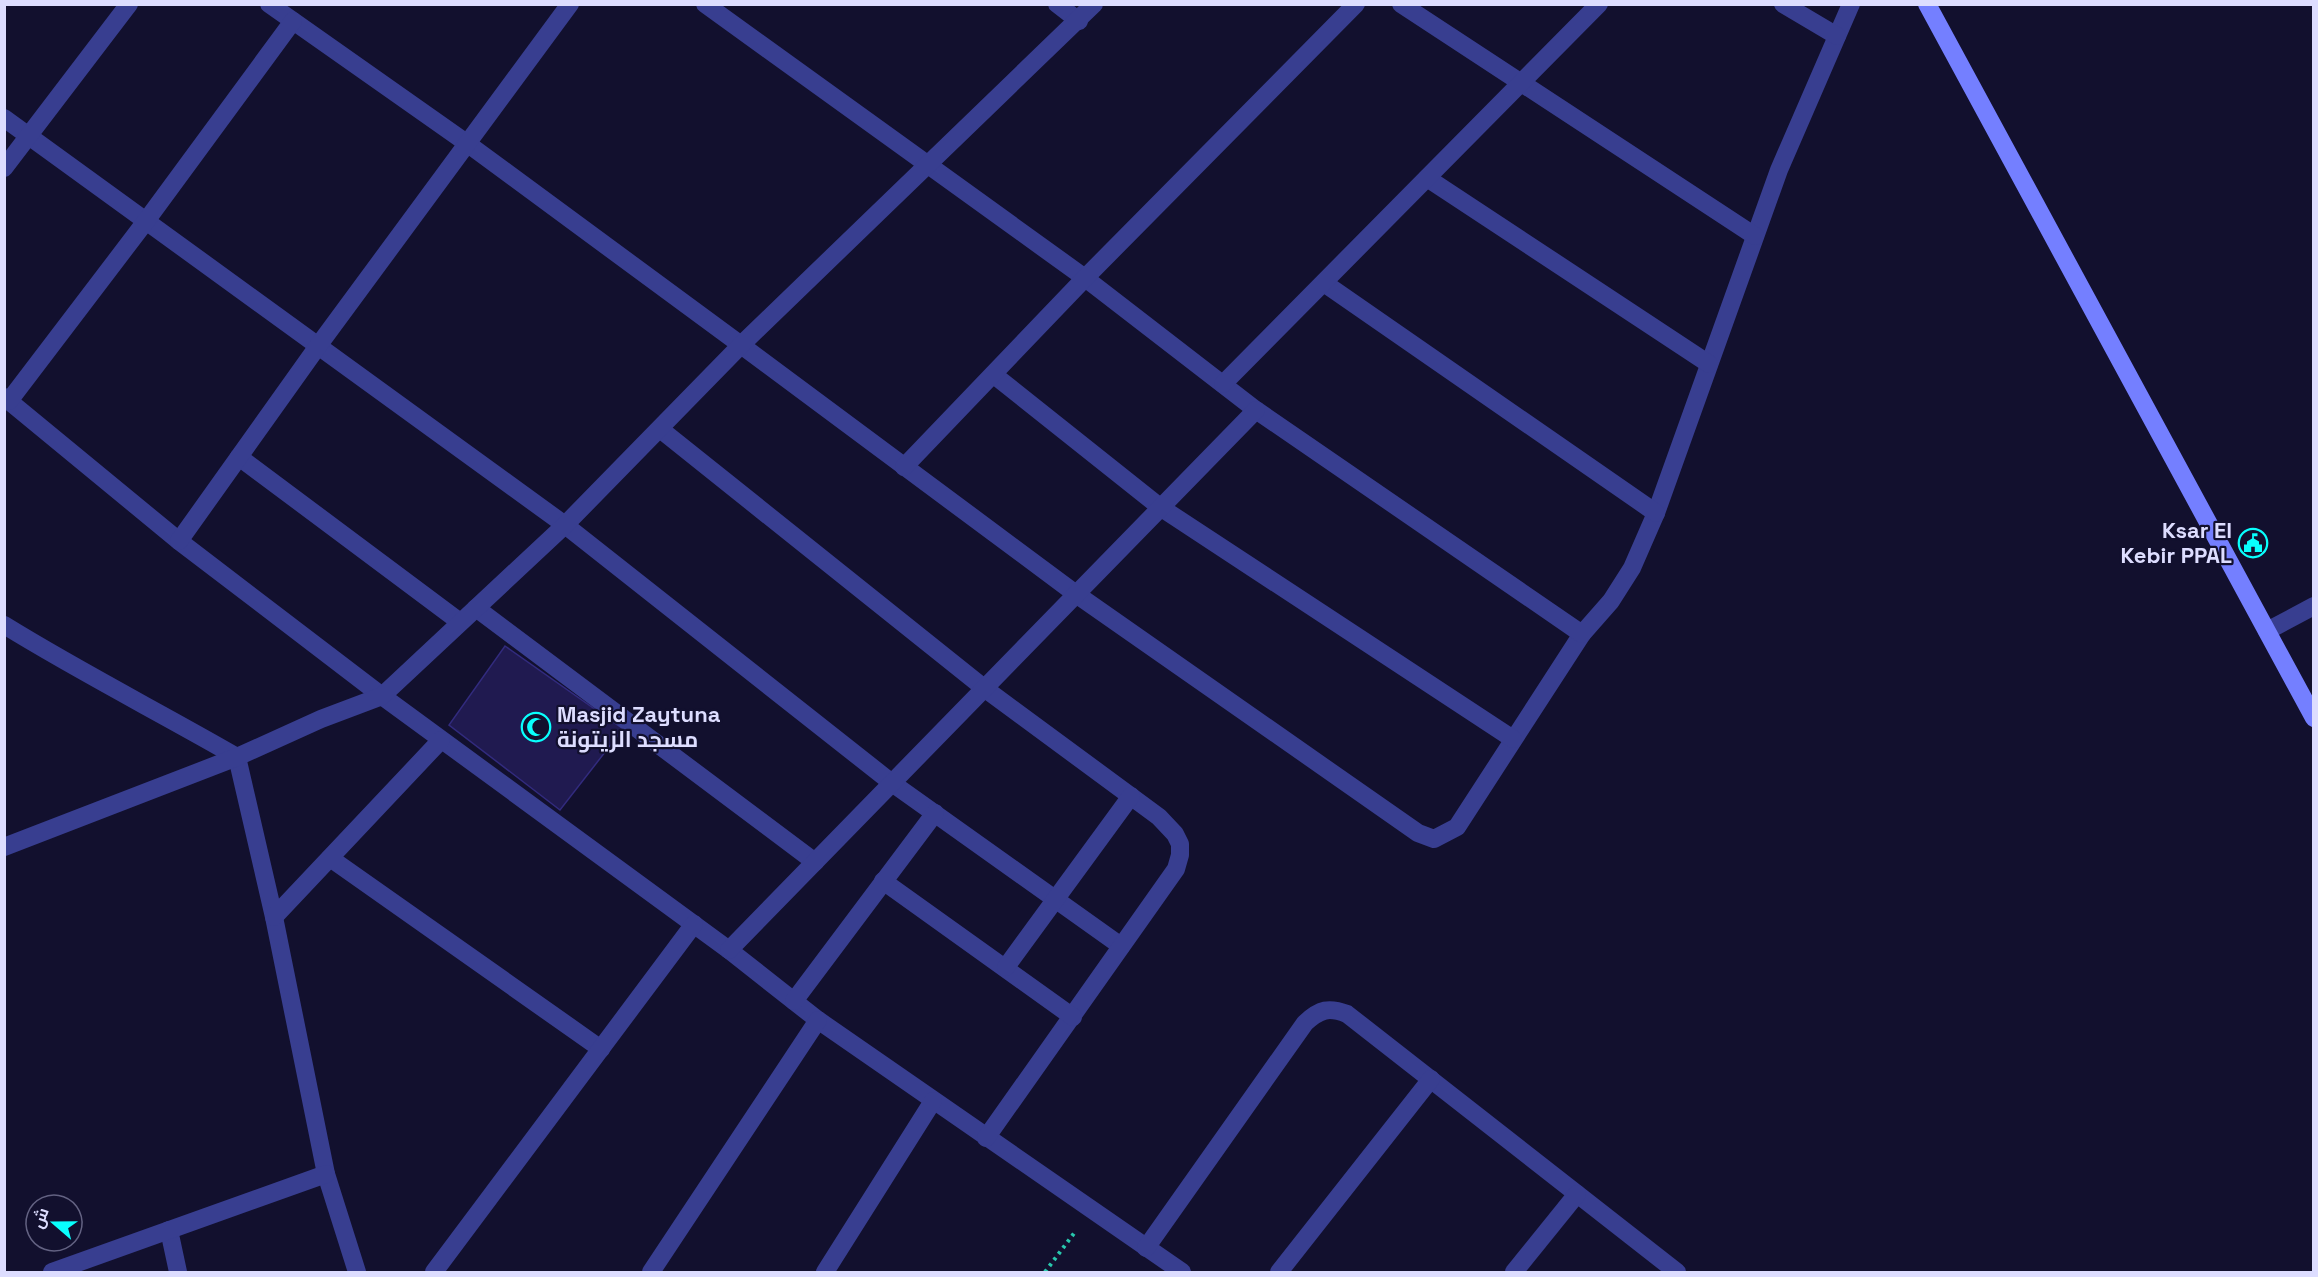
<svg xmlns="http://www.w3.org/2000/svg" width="2318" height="1277" viewBox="0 0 2318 1277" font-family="'Space Grotesk',Cairo,sans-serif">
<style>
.building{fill:#201a50;stroke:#322b7e;stroke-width:1.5}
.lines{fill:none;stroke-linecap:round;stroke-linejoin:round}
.path{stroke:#28c8ad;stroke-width:4;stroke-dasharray:3 4.5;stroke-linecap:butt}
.street{stroke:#383e90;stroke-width:18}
.secondary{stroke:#747fff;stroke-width:18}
.labels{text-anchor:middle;stroke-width:4.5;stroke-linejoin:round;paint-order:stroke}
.poi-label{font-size:22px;font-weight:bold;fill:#ddf;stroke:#12102e;text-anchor:end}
</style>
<rect width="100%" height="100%" fill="#12102e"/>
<polygon class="building" points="505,646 623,729 560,810 449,725"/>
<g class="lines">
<polyline class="path" points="1045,1272 1075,1232"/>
<g class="street">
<polyline points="269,4 468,144 741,345 1076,594 1418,833 1434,839 1457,827 1582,634"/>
<polyline points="705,4 1085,278 1256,410 1582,634 1611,601 1632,568 1656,513 1779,170 1851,4"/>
<polyline points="1057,4 1079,21"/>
<polyline points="1401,4 1755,236"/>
<polyline points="1783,4 1837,36"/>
<polyline points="4,118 565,525 892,783 1121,946"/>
<polyline points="4,168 129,4"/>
<polyline points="1427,178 1709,364"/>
<polyline points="1324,283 1656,513"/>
<polyline points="994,375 1160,507 1513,739"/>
<polyline points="1223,384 1599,4"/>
<polyline points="4,397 179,541 382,696 729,950 818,1020 1182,1272"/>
<polyline points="9,401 146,221 293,21"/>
<polyline points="660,429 984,688 1159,817 1175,834 1180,844 1180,855 1176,869 986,1138"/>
<polyline points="239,457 460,622"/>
<polyline points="904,467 1085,278 1356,4"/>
<polyline points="179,541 318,346 570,4"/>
<polyline points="476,608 815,862"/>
<path d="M4,625C80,672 159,712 237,757L274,917L326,1174L357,1272"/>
<polyline points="2267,631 2314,606"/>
<polyline points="4,847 237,757 321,719 382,696 565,525 741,345 1094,4"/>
<polyline points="330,858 601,1049"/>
<polyline points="883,881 1073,1017"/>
<polyline points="274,917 441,740"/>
<polyline points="729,950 1256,410"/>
<polyline points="1006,967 1131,796"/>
<polyline points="794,1001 935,813"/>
<polyline points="169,1230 178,1272"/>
<path d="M1146,1248L1305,1023C1320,1009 1329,1007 1347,1014L1677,1272"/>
<polyline points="52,1272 326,1174"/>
<polyline points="434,1272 694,924"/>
<polyline points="651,1272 818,1020"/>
<polyline points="825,1272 933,1101"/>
<polyline points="1279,1272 1431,1079"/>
<polyline points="1514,1272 1577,1194"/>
</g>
<polyline class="secondary" points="1927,4 2314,718"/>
</g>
<defs>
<g id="civic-ring" transform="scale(1.5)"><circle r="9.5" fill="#12102e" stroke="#09fffd" stroke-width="1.5"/><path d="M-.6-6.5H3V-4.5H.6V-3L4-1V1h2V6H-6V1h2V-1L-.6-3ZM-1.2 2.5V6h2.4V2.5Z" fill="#09fffd"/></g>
<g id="mosque-ring" transform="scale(1.5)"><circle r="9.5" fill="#12102e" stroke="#09fffd" stroke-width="1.5"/><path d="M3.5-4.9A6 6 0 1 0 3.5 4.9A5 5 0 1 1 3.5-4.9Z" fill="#09fffd"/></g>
</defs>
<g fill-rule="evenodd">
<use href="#civic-ring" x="2253" y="543"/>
<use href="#mosque-ring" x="536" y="727"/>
</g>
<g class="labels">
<g class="poi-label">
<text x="2232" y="538">Ksar El<tspan x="2232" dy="25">Kebir PPAL</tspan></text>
<text x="557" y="722" text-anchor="start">Masjid Zaytuna<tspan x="557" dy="25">مسجد الزيتونة</tspan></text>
</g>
</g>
<rect width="2318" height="1277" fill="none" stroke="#ddddff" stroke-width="12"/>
<g transform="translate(54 1223) rotate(290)"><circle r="28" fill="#12102e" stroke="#636282" stroke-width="1.5"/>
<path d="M0-4.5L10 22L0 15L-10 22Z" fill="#09fffd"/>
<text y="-9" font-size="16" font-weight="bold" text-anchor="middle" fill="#ddddff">ش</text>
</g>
</svg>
